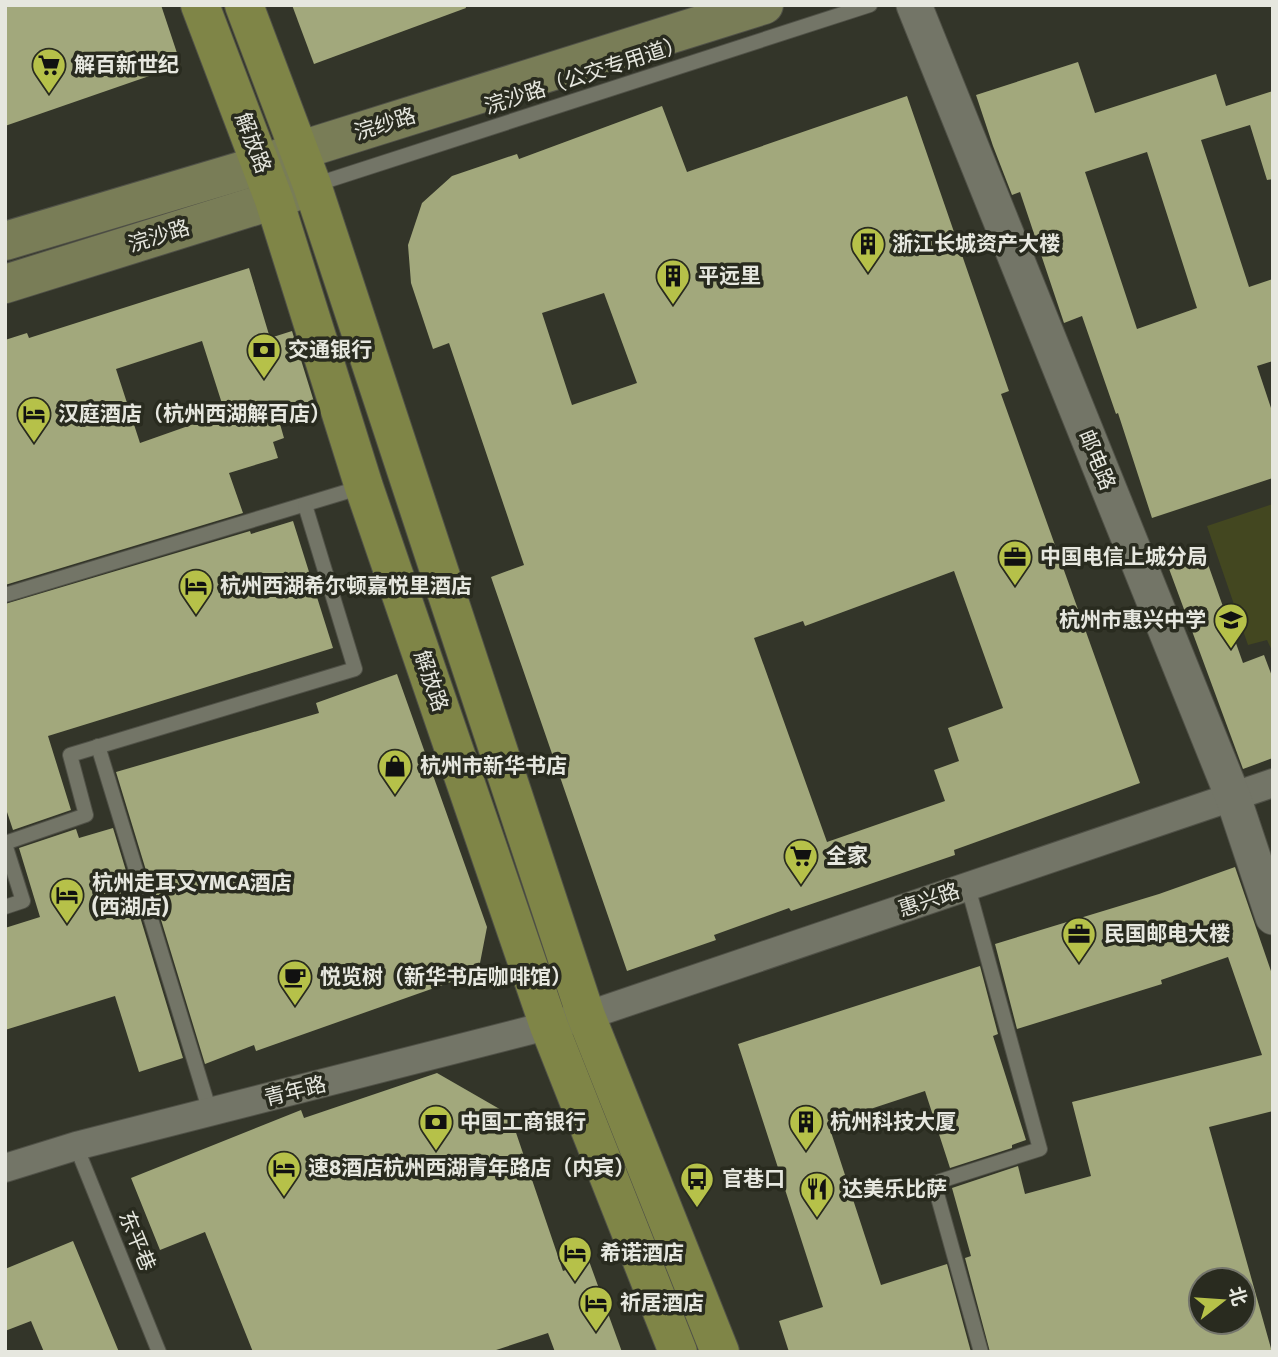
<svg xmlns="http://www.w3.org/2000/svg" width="1278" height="1357" viewBox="0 0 1278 1357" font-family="'Fira Sans','Noto Sans SC',sans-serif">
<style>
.green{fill:#434720}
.building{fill:#a2a87c;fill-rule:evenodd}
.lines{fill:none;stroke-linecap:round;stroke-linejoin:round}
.service-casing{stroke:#505147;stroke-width:16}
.minor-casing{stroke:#505147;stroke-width:30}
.tertiary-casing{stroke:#505147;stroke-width:37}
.secondary-casing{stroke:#505147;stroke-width:40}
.primary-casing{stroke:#505147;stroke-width:40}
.service{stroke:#737567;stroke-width:14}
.minor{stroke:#737567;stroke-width:28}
.tertiary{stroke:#737567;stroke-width:35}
.secondary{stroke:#797d57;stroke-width:38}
.primary{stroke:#7f8547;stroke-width:38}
.labels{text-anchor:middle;stroke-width:7;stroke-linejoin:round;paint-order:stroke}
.poi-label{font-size:21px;font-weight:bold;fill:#e6e7df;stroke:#292b1f;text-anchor:start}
.street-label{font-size:21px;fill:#e6e7df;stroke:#292b1f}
</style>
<rect width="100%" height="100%" fill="#333529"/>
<polygon class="green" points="1273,504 1273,653 1267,640 1248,645 1207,526"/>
<g class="building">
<polygon points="5,5 161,5 181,65 5,126"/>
<polygon points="292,5 465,5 466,8 314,64"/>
<path d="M1078,62L1095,113L1216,74L1226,106L1273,91V179L1267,180L1250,125L1201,140L1249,287L1273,279V361L1257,366L1273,414V478L1152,518L1118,413L1116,414L1082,316L1064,323L1020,192L1012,195L993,146L976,95ZM1147,152L1197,308L1137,329L1085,172Z"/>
<path d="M907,96L1009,391L1001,394L1140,783L954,850L955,855L791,911L789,908L714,935L716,940L627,971L491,577L524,565L449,343L433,349L411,283L408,245L422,203L452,176L517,154L519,159L662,106L687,172ZM604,293L637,383L572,405L542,313ZM954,571L1003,708L948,728L959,761L934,770L945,801L827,842L754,638L803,621L805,626Z"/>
<path d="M249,268L270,338L292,331L315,405L278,417L284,438L273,442L278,458L229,473L243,513L5,585V340L27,333L29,338ZM202,341L225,413L140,443L116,369Z"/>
<polygon points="293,521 333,648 48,736 71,810 13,830 5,806 5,604 250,531 251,534"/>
<polygon points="1204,553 1243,663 1264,655 1273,679 1273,758 1243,769 1168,566"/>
<polygon points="397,674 487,927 480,963 454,981 256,1051 254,1045 205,1064 116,772 319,713 316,703"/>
<polygon points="113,828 183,1058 139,1072 115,996 5,1030 5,928 40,917 19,848 76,829 79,838"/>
<path d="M1235,867L1273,977V1111L1209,1127L1272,1352H990L965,1258L971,1256L952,1188L1018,1166L1025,1194L1091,1176L1072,1102L1262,1055L1228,957L1161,980L1162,984L1017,1029L995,944L1159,894ZM1201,1280H1243V1322H1201Z"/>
<polygon points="980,966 998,1034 993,1036 1026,1140 1012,1145 1012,1148 950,1168 925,1091 828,1123 881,1285 947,1264 971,1352 789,1352 779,1321 823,1307 738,1044"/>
<polygon points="437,1073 510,1115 563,1271 589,1261 622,1352 555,1352 548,1333 490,1352 253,1352 205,1232 160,1250 131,1178 301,1110 304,1118"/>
<polygon points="73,1241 119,1352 44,1352 31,1321 5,1331 5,1269"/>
</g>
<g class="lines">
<g class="service-casing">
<g id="service">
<polyline points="314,185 870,5"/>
<polyline points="5,595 362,487"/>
<polyline points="98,746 210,1112"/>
<polyline points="5,843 86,815 70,755 355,669 305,505"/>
<polyline points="5,844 23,901 5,907"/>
<polyline points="968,887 1040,1149 934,1183 981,1352"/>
<polyline points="76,1146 159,1352"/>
</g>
</g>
<g class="minor-casing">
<polyline id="minor" points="5,1168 76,1146 586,1016 1273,783"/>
</g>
<g class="tertiary-casing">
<polyline id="tertiary" points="914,5 1233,797 1273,917"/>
</g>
<g class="secondary-casing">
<g id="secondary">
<polyline points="5,241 261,165 298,151 764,5"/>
<polyline points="5,284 274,200 312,185"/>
</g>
</g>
<g class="primary-casing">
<g id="primary">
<polyline points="200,5 274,200 364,487 549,1026 678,1352"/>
<polyline points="244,5 312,185 586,1016 720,1352"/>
</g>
</g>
<use href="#service" class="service"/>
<use href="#minor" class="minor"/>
<use href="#tertiary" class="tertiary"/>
<use href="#secondary" class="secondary"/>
<use href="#primary" class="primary"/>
</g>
<defs>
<g id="supermarket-pin" transform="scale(1.75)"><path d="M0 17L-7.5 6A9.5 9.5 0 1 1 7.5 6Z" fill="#b6c149" stroke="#292b1f"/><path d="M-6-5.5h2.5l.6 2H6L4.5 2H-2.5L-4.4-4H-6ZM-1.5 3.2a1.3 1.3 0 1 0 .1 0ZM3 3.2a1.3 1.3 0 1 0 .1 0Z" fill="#111"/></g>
<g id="building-pin" transform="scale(1.75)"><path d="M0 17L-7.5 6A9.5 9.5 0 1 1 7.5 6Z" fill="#b6c149" stroke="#292b1f"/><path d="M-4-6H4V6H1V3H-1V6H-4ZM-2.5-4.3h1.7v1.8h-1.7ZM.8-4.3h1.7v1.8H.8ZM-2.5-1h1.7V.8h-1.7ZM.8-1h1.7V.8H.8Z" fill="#111"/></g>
<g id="bank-pin" transform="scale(1.75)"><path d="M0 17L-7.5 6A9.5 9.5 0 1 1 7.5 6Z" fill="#b6c149" stroke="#292b1f"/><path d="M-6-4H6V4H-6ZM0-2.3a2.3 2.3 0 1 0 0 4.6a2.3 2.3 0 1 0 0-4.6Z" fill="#111"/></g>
<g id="hotel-pin" transform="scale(1.75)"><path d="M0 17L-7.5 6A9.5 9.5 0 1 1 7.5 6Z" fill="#b6c149" stroke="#292b1f"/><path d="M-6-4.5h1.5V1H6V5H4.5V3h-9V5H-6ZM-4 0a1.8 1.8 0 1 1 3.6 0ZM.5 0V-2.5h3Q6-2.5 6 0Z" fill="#111"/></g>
<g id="office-pin" transform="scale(1.75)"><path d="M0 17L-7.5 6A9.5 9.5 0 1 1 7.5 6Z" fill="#b6c149" stroke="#292b1f"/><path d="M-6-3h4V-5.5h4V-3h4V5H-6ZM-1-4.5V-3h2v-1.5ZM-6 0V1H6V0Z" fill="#111"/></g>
<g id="school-pin" transform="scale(1.75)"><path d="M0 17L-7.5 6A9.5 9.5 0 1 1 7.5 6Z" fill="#b6c149" stroke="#292b1f"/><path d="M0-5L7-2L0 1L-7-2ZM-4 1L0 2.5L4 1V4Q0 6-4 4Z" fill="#111"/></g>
<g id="shop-pin" transform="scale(1.75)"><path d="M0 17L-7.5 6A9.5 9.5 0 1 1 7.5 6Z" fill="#b6c149" stroke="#292b1f"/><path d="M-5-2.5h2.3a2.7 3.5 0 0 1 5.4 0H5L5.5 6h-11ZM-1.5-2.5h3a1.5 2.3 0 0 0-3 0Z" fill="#111"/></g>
<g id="cafe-pin" transform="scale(1.75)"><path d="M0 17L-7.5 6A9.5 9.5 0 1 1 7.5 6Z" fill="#b6c149" stroke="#292b1f"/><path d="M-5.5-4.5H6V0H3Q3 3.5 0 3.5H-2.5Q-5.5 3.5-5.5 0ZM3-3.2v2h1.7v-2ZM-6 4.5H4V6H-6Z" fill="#111"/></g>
<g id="bus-pin" transform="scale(1.75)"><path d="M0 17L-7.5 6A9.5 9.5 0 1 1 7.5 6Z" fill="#b6c149" stroke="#292b1f"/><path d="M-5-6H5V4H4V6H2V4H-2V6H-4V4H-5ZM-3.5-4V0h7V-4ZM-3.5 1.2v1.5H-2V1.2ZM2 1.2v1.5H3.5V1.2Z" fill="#111"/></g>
<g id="restaurant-pin" transform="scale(1.75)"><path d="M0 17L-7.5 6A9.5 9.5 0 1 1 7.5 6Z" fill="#b6c149" stroke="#292b1f"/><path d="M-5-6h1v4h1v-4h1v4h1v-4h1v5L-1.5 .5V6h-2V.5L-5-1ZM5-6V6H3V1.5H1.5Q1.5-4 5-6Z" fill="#111"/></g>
</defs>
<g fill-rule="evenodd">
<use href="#supermarket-pin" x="49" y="65"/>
<use href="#building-pin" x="868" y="244"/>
<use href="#building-pin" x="673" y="276"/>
<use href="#bank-pin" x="264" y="350"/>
<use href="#hotel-pin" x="34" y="414"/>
<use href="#office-pin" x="1015" y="557"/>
<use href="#hotel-pin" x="196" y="586"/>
<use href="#school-pin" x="1231" y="620"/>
<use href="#shop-pin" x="395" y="766"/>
<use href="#supermarket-pin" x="801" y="856"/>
<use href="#hotel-pin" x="67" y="895"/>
<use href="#office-pin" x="1079" y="934"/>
<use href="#cafe-pin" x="295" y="977"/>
<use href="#bank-pin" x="436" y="1122"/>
<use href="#building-pin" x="806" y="1122"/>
<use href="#hotel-pin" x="284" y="1168"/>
<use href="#bus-pin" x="697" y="1179"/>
<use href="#restaurant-pin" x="817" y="1189"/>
<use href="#hotel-pin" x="575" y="1253"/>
<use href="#hotel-pin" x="596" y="1303"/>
</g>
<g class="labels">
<g class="poi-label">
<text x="74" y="72">解百新世纪</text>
<text x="892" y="251">浙江长城资产大楼</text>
<text x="698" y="283">平远里</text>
<text x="288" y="357">交通银行</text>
<text x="58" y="421">汉庭酒店（杭州西湖解百店）</text>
<text x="1040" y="564">中国电信上城分局</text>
<text x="220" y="593">杭州西湖希尔顿嘉悦里酒店</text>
<text x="1206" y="627" text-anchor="end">杭州市惠兴中学</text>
<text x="420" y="773">杭州市新华书店</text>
<text x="826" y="863">全家</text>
<text x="92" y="890">杭州走耳又YMCA酒店<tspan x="92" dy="24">(西湖店)</tspan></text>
<text x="1104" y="941">民国邮电大楼</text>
<text x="320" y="984">悦览树（新华书店咖啡馆）</text>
<text x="460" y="1129">中国工商银行</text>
<text x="830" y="1129">杭州科技大厦</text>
<text x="308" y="1175">速8酒店杭州西湖青年路店（内宾）</text>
<text x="722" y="1186">官巷口</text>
<text x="842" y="1196">达美乐比萨</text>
<text x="600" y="1260">希诺酒店</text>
<text x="620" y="1310">祈居酒店</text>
</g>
<g class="street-label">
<text transform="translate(585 75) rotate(-18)" y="7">浣沙路（公交专用道）</text>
<text transform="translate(385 124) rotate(-17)" y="7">浣纱路</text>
<text transform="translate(253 143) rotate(69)" y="7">解放路</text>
<text transform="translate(159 236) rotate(-17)" y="7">浣沙路</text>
<text transform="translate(1097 460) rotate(68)" y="7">邮电路</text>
<text transform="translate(431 681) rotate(71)" y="7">解放路</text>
<text transform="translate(929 900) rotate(-19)" y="7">惠兴路</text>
<text transform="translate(295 1091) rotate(-14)" y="7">青年路</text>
<text transform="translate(137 1241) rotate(68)" y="7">东平巷</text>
</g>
</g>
<rect width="1278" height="1357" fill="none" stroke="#e6e7df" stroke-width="14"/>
<g transform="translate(1222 1301) rotate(73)"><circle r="33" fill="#292b1f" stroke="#75766c" stroke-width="2"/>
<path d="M0-5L12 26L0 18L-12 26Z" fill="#b6c149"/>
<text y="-10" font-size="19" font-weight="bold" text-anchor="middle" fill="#e6e7df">北</text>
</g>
</svg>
